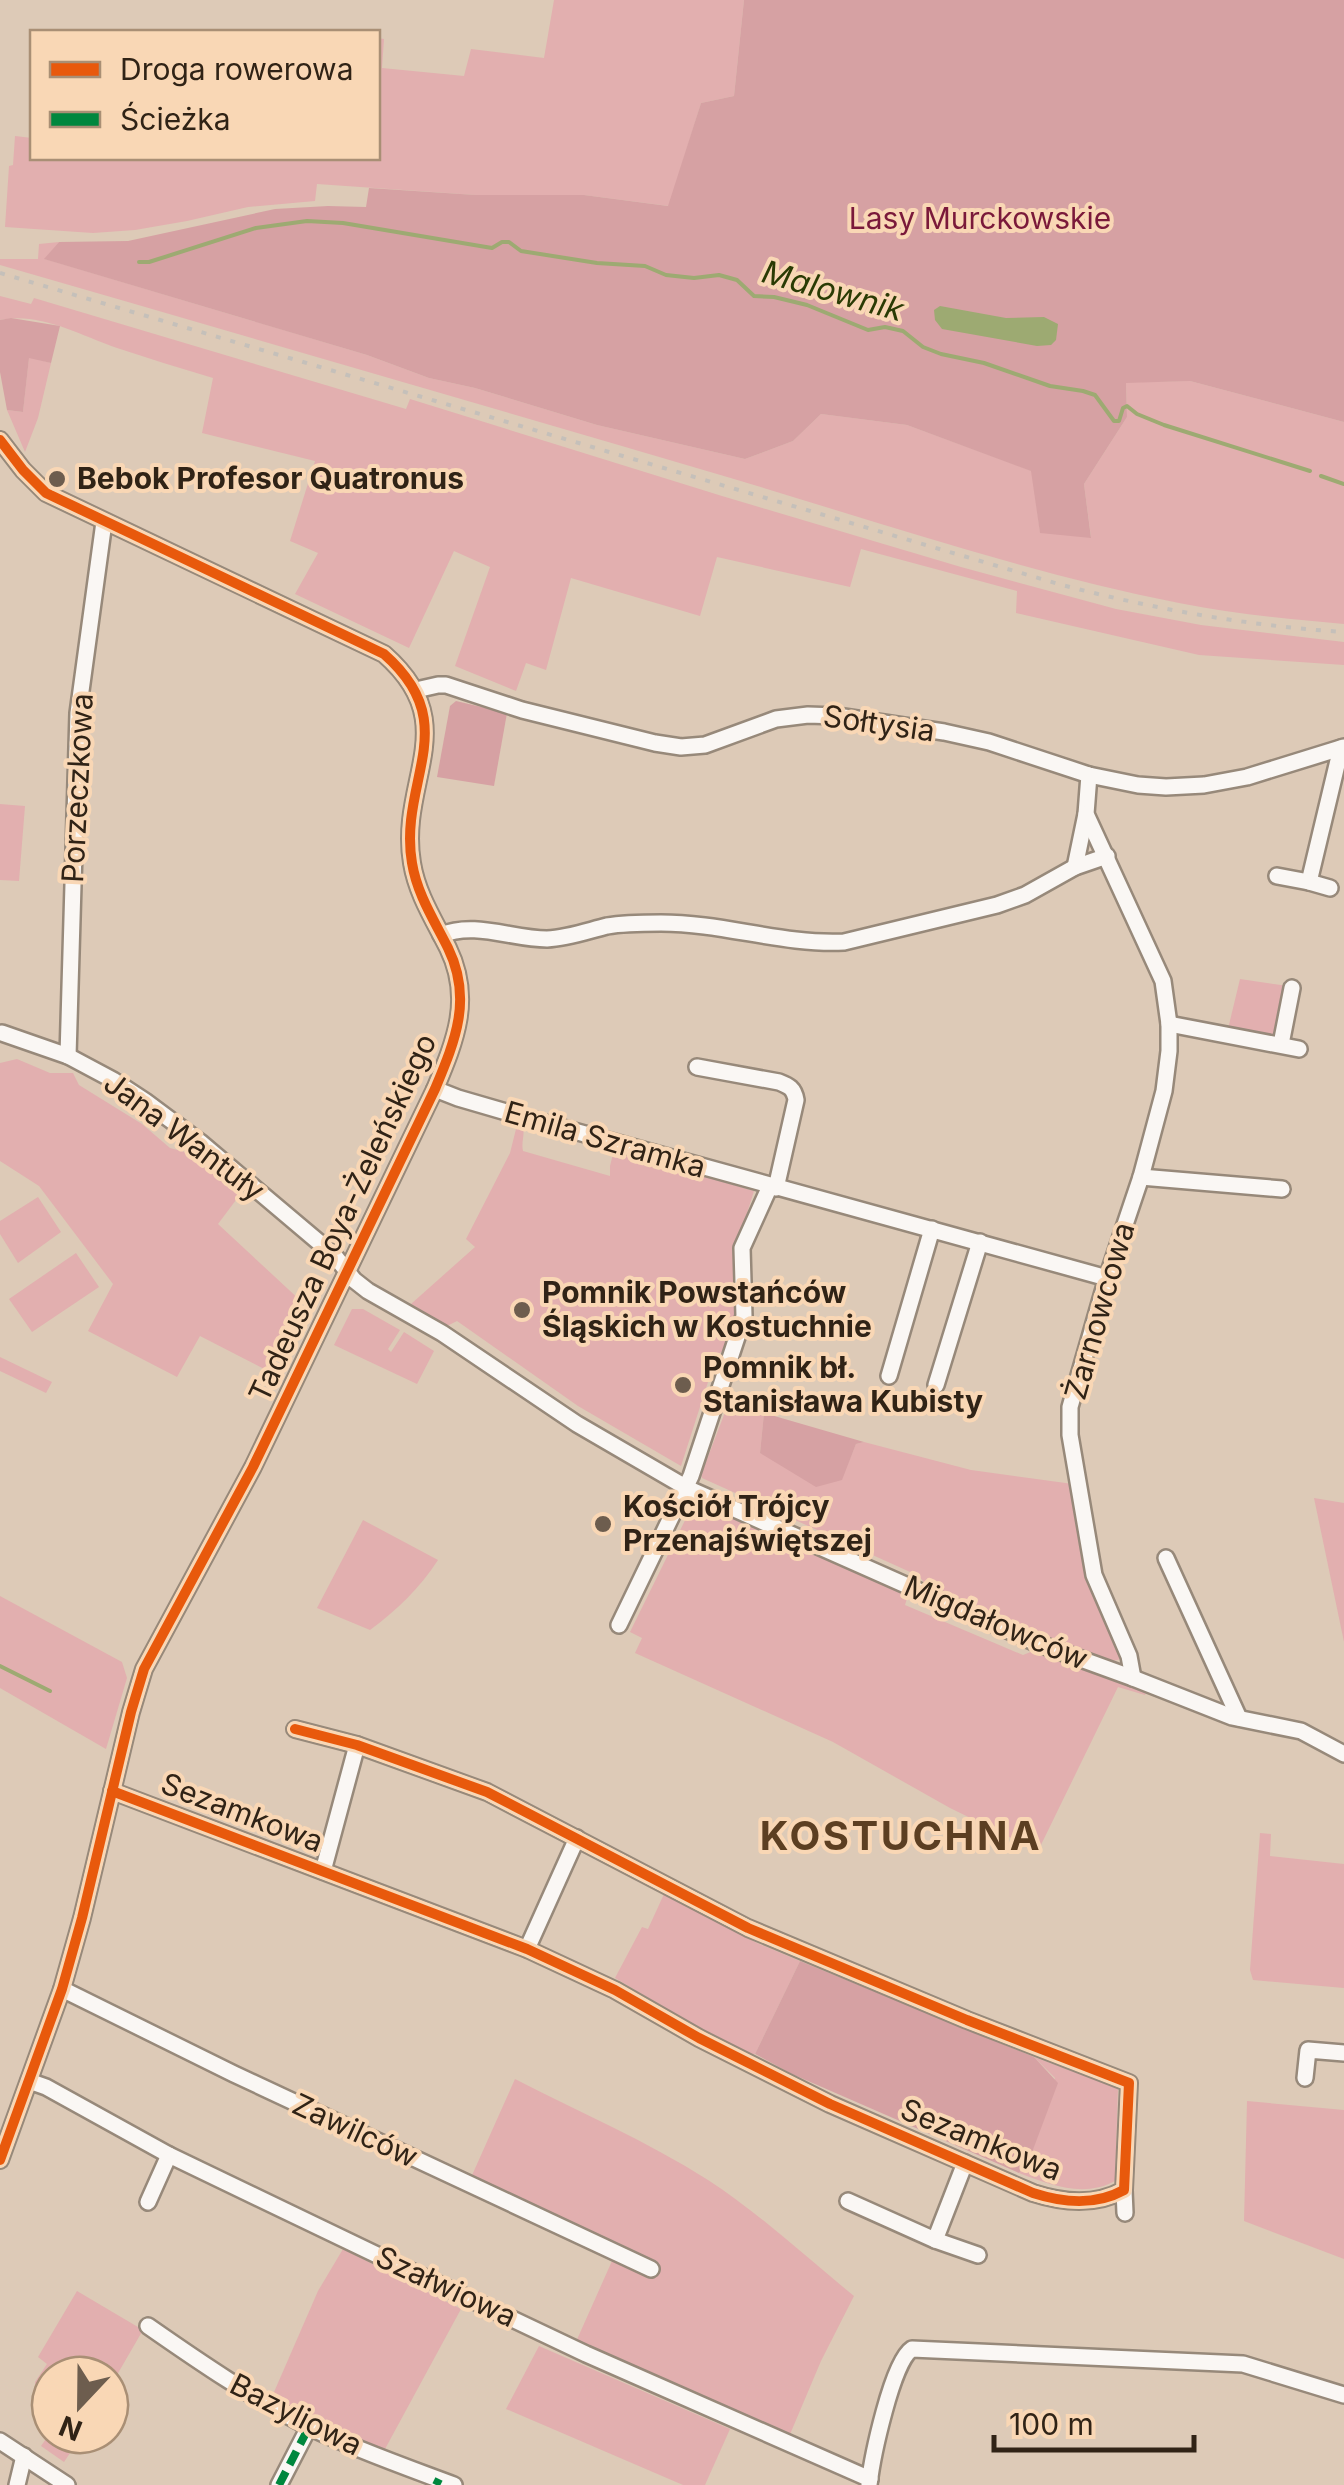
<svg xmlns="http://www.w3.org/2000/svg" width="1344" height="2485" viewBox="0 0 1344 2485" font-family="Inter,sans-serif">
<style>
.green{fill:#e2afaf}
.forest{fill:#d6a1a3}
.water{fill:#9daa72}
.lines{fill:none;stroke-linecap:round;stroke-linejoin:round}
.stream{stroke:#9daa72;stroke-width:4}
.minor-casing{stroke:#97897a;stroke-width:20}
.minor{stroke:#faf7f4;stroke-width:15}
.rail{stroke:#c5c0ba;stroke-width:4;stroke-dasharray:5 10;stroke-linecap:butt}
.quiet{stroke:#00873e;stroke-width:8;stroke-dasharray:15 8;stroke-linecap:butt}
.cycleway-casing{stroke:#f9d7b5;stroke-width:16}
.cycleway{stroke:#e8590c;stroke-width:10}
.poi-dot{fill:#6d5d4e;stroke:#f9d7b5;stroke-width:4}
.labels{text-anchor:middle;stroke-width:8;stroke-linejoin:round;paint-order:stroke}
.park-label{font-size:30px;fill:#7a193a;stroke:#f9d7b5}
.poi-label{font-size:30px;font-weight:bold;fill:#302316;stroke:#f9d7b5;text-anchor:start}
.street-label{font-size:30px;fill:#302316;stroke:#f9d7b5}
.water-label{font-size:32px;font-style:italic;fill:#2a3b04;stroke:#f9d7b5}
.district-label{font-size:40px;font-weight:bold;letter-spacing:2.5px;fill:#5c3f22;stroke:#f9d7b5}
</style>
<rect width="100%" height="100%" fill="#ddcab7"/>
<g class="green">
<polygon points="554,0 744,0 734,96 701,103 669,206 584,195 476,195 317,184 315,201 248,207 187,221 135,230 93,233 5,227 9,166 13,165 15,136 32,138 32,158 378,158 378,38 384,39 382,68 464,76 471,49 544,58"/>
<path d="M59,242L45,259L367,355L429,378L475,388L597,425L745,459L793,441L821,414L907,425L1032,471L1040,532L1091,537L1084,484L1127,417L1126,382L1190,381L1344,422V624C1289,619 1233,614 1179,603C1028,573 881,523 734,479C490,407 245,336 0,265V259H38L39,244Z"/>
<path d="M0,296L31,304L34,298L406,409L410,399L722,496L961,567L1116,609L1201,625L1344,642V665L1199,655L1016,613L1017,591L861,549L850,587L717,557L700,616L571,578L546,670L526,663L516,691L455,666L490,567L454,551L409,648L295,594L318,553L290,541L315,461L202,433L213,378C180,368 147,358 114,347C78,334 39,312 0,320Z"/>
<polygon points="29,357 51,363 38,418 25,452 7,410 23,412"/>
<polygon points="0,804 25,806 19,881 0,880"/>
<polygon points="1240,979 1288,986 1279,1032 1272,1038 1228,1029"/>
<polygon points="17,1059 50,1073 73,1073 79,1085 142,1124 170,1148 196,1155 242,1192 218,1224 302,1302 268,1371 200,1336 177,1377 88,1331 113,1284 39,1186 0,1161 0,1063"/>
<path d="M517,1125L523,1127C525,1135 521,1142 523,1151L610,1176V1166L614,1150L754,1191L735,1251L737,1312L727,1350L717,1354L681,1466L578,1406L457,1321L447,1326L411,1304L475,1247L466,1239L510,1153Z"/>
<polygon points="38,1197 61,1232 18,1263 0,1234 0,1221"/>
<polygon points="76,1253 99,1287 32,1332 9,1299"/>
<polygon points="352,1309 363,1309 400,1330 388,1349 391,1352 404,1332 434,1351 417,1384 334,1345"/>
<polygon points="0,1357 52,1382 46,1393 0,1371"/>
<polygon points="733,1403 764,1413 760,1453 841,1480 856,1444 864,1442 971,1470 1073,1484 1123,1654 1121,1659 1113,1661 1018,1626 928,1588 919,1576 702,1478 701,1475 727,1407"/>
<polygon points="1314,1498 1344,1503 1344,1642"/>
<polygon points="695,1500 908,1595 905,1605 1023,1655 1033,1651 1146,1692 1145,1695 1118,1687 1038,1851 950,1808 833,1742 635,1653 642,1638 630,1632"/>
<path d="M363,1520L438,1560C419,1589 398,1609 370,1630L317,1608Z"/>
<polygon points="0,1596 122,1662 127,1678 106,1749 0,1688"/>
<polygon points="1260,1833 1271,1834 1270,1856 1344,1864 1344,1988 1253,1980 1250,1970"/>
<polygon points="664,1894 757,1943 800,1961 755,2054 750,2054 682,2018 615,1978 642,1927 648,1929"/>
<path d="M1034,2057L1118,2088L1115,2181C1084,2198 1050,2185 1019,2173L1031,2155L1055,2078Z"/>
<path d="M515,2079C579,2112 647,2141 708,2180C759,2213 806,2257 854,2296L821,2361L788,2439L575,2344L616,2252L469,2182Z"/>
<polygon points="1247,2101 1344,2110 1344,2259 1244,2221"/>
<polygon points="343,2249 461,2309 385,2449 359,2443 271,2399 318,2291"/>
<polygon points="77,2291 143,2330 110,2387 110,2375 50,2375 50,2408 36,2398 35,2382 47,2364 38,2357"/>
<polygon points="539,2346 730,2429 705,2485 683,2485 506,2409"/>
<polygon points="50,2433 50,2435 82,2435 64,2462 41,2446"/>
</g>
<g class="forest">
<polygon points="744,0 1344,0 1344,422 1190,381 1126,383 1127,417 1084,484 1091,538 1040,533 1031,471 907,425 821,414 793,441 745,459 597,425 475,388 429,378 367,355 44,259 59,242 128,241 275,209 328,206 366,207 369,188 476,195 584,195 668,206 701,103 734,96"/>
<polygon points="11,318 60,326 51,363 29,358 23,412 7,410 0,372 0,320"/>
<polygon points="456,701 507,713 494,786 437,777 450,706"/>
<polygon points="764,1413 864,1442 856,1444 842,1480 816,1487 760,1453"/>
<polygon points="800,1961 1034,2057 1058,2083 1031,2155 1019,2173 792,2074 755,2054"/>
</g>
<polygon class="water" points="940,306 1006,318 1044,317 1058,324 1056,340 1051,345 1037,346 942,329 935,320 934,310"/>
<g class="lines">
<g class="stream">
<polyline points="139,262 149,262 256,228 307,221 343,223 492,248 502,242 509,242 521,251 597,263 645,266 666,275 694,278 719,275 737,280 754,296 774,297 807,305 868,330 885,327 903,331 923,347 941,354 984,363 1050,386 1083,391 1095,395 1114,421 1119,421 1123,408 1127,406 1137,414 1164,425 1310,471"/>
<polyline points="1321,476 1344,484"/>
<polyline points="0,1666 50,1691"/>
</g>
<g class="minor-casing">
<g id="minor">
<path d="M0,440L23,470L46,493L384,654C465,725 398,780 412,863C417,894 434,920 448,948C473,999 455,1041 435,1089L253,1467L144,1669L131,1712L82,1918L62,1989L0,2160"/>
<polyline points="416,690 438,685 446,685 522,710 655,743 681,747 705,745 776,719 808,715 837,716 944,732 989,742 1089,775 1138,785 1166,787 1204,785 1247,777 1344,747"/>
<polyline points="1089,775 1086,814 1163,981 1169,1024 1169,1051 1164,1091 1141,1177 1107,1278 1070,1407 1070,1435 1094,1575 1129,1656 1133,1678"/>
<polyline points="1075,867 1086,814"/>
<polyline points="1277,876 1309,882 1341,748"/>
<polyline points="1309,882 1330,888"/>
<path d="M441,935C475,921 512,939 547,939C568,938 587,931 607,926C624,923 643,923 661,923C723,923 783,945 844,942L997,905L1025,895L1075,867L1107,856"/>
<polyline points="1169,1024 1299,1049"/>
<polyline points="2,1033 68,1056 113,1080 145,1101 200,1142 334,1255 354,1280 368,1291 442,1333 577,1424 687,1488 1034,1642 1133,1678 1232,1717 1301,1731 1344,1754"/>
<polyline points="1281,1044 1292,988"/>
<polyline points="68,1056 78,713 104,522"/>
<path d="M697,1067L779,1082C789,1086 794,1088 796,1100L776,1188"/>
<polyline points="435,1089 458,1098 527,1118 1107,1278"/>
<polyline points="1141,1177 1282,1189"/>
<polyline points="889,1376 932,1229"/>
<polyline points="936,1385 980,1242"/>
<polyline points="1166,1558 1239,1718"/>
<polyline points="619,1625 691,1476 744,1316 742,1248 770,1186"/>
<path d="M112,1791L527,1949L615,1990L699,2038L830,2104L1033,2193C1064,2203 1095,2206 1124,2190L1129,2083L967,2020L748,1928L487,1792L357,1745L295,1729"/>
<polyline points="323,1871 357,1745"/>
<polyline points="527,1949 577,1838"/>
<polyline points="62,1989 234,2074 651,2269"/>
<polyline points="1305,2078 1308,2050 1344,2053"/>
<polyline points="29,2081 46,2087 169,2155 375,2254 586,2354 870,2479"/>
<polyline points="1124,2190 1125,2213"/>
<polyline points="848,2201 935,2240 978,2255"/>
<polyline points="148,2202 169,2155"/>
<polyline points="935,2240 965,2163"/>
<path d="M148,2326C201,2363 254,2399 311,2428C357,2450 406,2467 454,2485"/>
<polyline points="0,2441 67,2485"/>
<polyline points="17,2485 24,2456"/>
<polyline points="279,2485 309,2427"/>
<path d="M869,2485C872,2458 892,2362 912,2349L1243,2364L1344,2395"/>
</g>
</g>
<use href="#minor" class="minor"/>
<path class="rail" d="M0,273L1062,585C1154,609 1249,626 1344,632"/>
<g class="quiet">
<polyline points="279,2485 309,2427"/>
<polyline points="436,2485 439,2479"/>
</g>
<g class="cycleway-casing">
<g id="cycleway">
<path d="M0,440L23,470L46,493L384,654C465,725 398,780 412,863C417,894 434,920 448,948C473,999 455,1041 435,1089L253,1467L144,1669L131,1712L82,1918L62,1989L0,2160"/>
<path d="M112,1791L527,1949L615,1990L699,2038L830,2104L1033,2193C1064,2203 1095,2206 1124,2190L1129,2083L967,2020L748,1928L487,1792L357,1745L295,1729"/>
</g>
</g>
<use href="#cycleway" class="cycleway"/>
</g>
<g class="poi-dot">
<circle cx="57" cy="479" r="10"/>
<circle cx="522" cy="1310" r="10"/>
<circle cx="683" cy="1385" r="10"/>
<circle cx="603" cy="1524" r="10"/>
</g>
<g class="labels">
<g class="park-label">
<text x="980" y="229">Lasy Murckowskie</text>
</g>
<g class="poi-label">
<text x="77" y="489">Bebok Profesor Quatronus</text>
<text x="542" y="1303">Pomnik Powstańców<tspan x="542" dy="34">Śląskich w Kostuchnie</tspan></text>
<text x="703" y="1378">Pomnik bł.<tspan x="703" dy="34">Stanisława Kubisty</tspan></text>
<text x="623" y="1517">Kościół Trójcy<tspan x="623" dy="34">Przenajświętszej</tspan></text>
</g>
<g class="street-label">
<text transform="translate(879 724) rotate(8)" y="10">Sołtysia</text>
<text transform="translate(78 788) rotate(-87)" y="10">Porzeczkowa</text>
<text transform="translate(184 1137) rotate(37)" y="10">Jana Wantuły</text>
<text transform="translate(605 1140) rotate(16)" y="10">Emila Szramka</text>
<text transform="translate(343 1218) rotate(-65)" y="10">Tadeusza Boya-Żeleńskiego</text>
<text transform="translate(1100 1311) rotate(-74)" y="10">Żarnowcowa</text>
<text transform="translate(996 1623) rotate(23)" y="10">Migdałowców</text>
<text transform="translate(242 1813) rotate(21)" y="10">Sezamkowa</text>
<text transform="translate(355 2131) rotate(25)" y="10">Zawilców</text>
<text transform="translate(981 2140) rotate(22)" y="10">Sezamkowa</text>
<text transform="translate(446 2287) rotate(25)" y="10">Szałwiowa</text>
<text transform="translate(296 2415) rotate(27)" y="10">Bazyliowa</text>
</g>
<g class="water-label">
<text transform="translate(833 291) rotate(16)" y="11">Malownik</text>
</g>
<g class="district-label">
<text x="901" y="1850">KOSTUCHNA</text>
</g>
</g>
<rect x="30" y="30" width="350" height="130" fill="#f9d7b5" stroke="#a98f75" stroke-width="2.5"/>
<rect x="50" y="62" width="50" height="15" fill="#e8590c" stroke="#a98f75" stroke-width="2.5"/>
<text x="120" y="80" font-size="30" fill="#302316">Droga rowerowa</text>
<rect x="50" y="112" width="50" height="15" fill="#00873e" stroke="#a98f75" stroke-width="2.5"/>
<text x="120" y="130" font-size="30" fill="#302316">Ścieżka</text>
<g transform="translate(80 2405) rotate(202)"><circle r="48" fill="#f9d7b5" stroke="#a98f75" stroke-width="2.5"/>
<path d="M0-8L18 38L0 25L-18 38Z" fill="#6d5d4e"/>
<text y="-15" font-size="28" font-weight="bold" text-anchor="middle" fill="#302316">N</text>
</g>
<path d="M994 2435v15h200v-15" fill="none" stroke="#302316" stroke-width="5"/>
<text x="1009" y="2435" font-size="30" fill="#302316" stroke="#f9d7b5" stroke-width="8" paint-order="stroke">100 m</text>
</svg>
